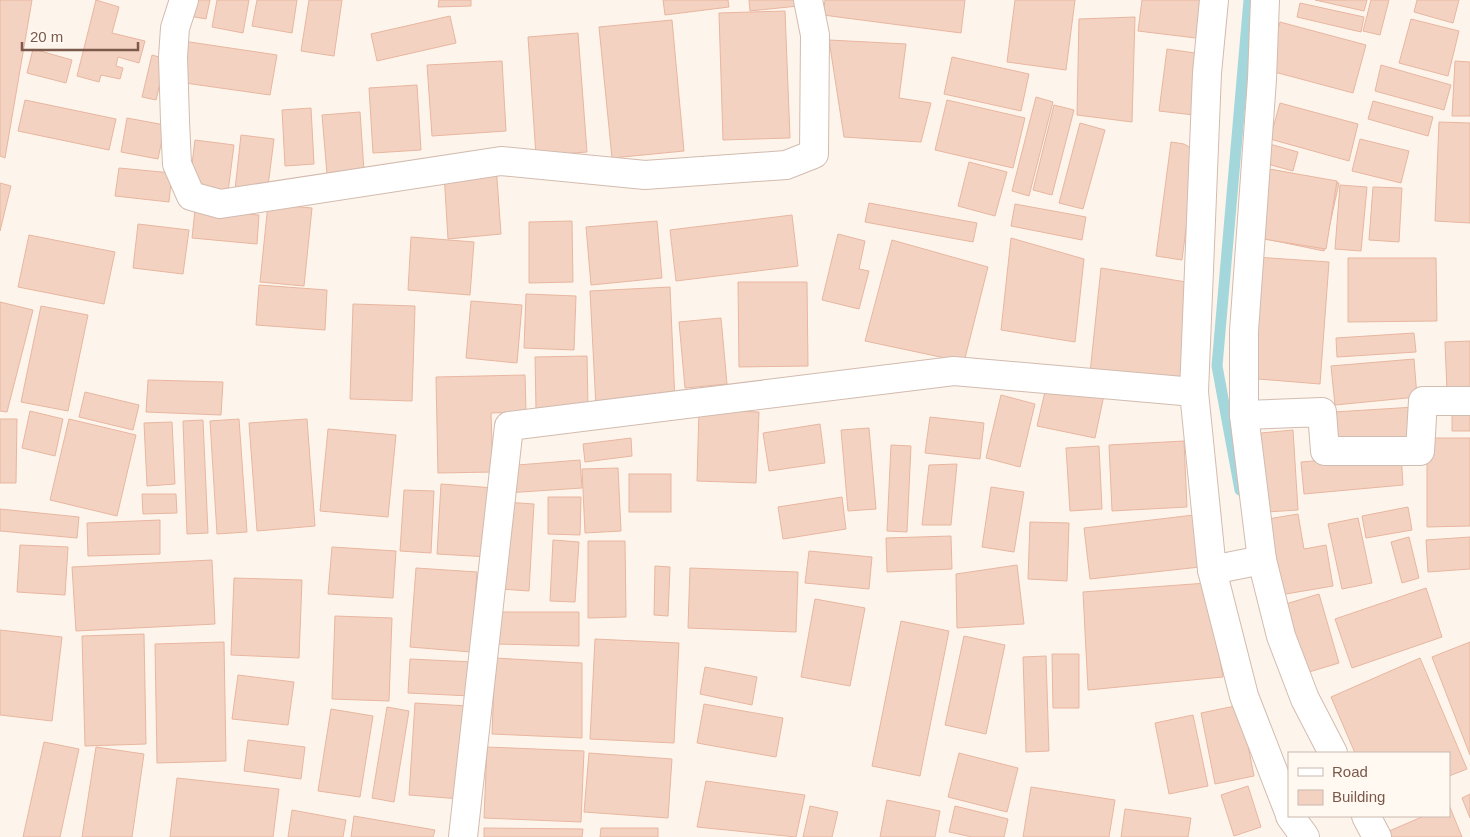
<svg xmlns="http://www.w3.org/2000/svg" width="1470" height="837" viewBox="0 0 1470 837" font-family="Arial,sans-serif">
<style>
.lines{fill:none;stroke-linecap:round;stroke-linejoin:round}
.stream{stroke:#a3d7db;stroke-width:11}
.building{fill:#f4d2c1;stroke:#e8b6a0}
.minor-casing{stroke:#d2bbaf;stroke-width:30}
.minor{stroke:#fff;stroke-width:28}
</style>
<rect width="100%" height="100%" fill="#fdf5eb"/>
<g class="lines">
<polyline class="stream" points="1240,490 1217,366 1249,0"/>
</g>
<g class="building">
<polygon points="0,0 32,0 5,158 0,156"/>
<polygon points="96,0 119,7 112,33 145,41 139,63 118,57 116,66 123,68 120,79 101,75 99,82 77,76"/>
<polygon points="192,0 210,0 206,19 189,16"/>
<polygon points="217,0 249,0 243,33 212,27"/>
<polygon points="257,0 297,0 292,33 252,26"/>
<polygon points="309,0 342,0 334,56 301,51"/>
<polygon points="439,0 471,0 471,6 438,7"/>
<polygon points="663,0 728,0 729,7 665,15"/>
<polygon points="749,0 807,0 808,5 750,11"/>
<polygon points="825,0 965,0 961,33 823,15"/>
<polygon points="1015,0 1075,0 1066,70 1007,62"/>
<polygon points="1142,0 1209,0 1204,39 1138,31"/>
<polygon points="1315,0 1367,0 1364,11"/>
<polygon points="1371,0 1389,0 1380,35 1363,31"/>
<polygon points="1417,0 1459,0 1453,23 1414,12"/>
<polygon points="1300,3 1364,17 1361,32 1297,17"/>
<polygon points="785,11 790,138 723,140 719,13"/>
<polygon points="450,16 456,43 377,61 371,34"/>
<polygon points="1135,17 1132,122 1077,115 1079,19"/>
<polygon points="1411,19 1459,31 1448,76 1399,63"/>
<polygon points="672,20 684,151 612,158 599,27"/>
<polygon points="1280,22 1366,45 1353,93 1267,70"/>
<polygon points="578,33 587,152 536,156 528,37"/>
<polygon points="829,40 906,44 899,98 931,103 921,142 844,137"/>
<polygon points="183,41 277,55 270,95 178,82"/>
<polygon points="33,49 72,60 66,83 27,73"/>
<polygon points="1167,49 1202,54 1194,115 1159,111"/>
<polygon points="152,55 166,59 156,100 142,97"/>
<polygon points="952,57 1029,74 1021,111 944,94"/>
<polygon points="502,61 506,131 432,136 427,65"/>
<polygon points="1455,61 1470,62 1470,116 1452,116"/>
<polygon points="1381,65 1451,85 1444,110 1375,91"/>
<polygon points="417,85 421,150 373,153 369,88"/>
<polygon points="1036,97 1053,102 1029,196 1012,191"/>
<polygon points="25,100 116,119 109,150 18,131"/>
<polygon points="947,100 1025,118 1013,168 935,150"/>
<polygon points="1373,101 1433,117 1428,136 1368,119"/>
<polygon points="1280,103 1358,124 1349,161 1270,139"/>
<polygon points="1054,105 1074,110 1052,195 1033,190"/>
<polygon points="311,108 314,164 285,166 282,110"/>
<polygon points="360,112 364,171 327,174 322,115"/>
<polygon points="127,118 165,125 158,159 121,152"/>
<polygon points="1439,122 1470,123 1470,223 1435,221"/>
<polygon points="1080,123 1105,130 1083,209 1059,203"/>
<polygon points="241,135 274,139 267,194 235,190"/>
<polygon points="1360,139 1409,151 1401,183 1352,171"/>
<polygon points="195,140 234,145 228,192 189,188"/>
<polygon points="1171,142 1184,144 1196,151 1182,260 1156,256"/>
<polygon points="1266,143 1298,152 1293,171 1260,162"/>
<polygon points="969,162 1007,172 995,216 958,206"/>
<polygon points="496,165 501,234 448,239 444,173"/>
<polygon points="119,168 172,173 169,202 115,196"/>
<polygon points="1269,169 1339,183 1324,251 1256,237"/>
<polygon points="1269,169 1337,181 1326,249 1257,238"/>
<polygon points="0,183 11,186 0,231"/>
<polygon points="1340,185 1367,187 1361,251 1335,249"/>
<polygon points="1373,187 1402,188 1399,242 1369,240"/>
<polygon points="869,203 977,223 973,242 865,222"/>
<polygon points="268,204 312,208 304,286 260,282"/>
<polygon points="1015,204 1086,217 1082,240 1011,226"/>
<polygon points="195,210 259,215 257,244 192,238"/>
<polygon points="792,215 798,266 676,281 670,230"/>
<polygon points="572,221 573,282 529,283 529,222"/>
<polygon points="657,221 662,278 591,285 586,227"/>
<polygon points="138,224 189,230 183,274 133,268"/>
<polygon points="838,234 865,241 859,269 869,271 859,309 822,300"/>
<polygon points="29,235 115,252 104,304 18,287"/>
<polygon points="411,237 474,242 470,295 408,290"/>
<polygon points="1011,238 1084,259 1075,342 1001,330"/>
<polygon points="892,240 988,267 964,362 865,341"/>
<polygon points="1255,257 1329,262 1320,384 1246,378"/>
<polygon points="1348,258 1436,258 1437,321 1348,322"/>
<polygon points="1101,268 1192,283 1182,381 1090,373"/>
<polygon points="738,282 807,282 808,366 739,367"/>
<polygon points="259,285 327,290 325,330 256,325"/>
<polygon points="670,287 675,403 596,407 590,291"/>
<polygon points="526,294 576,296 574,350 524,348"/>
<polygon points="471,301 522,305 517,363 466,358"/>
<polygon points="0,302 33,310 7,412 0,411"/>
<polygon points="353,304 415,306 412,401 350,399"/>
<polygon points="41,306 88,315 68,411 21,402"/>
<polygon points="721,318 727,384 685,388 679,322"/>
<polygon points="1414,333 1416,352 1337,357 1336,338"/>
<polygon points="1470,341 1470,390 1447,391 1445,342"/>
<polygon points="587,356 588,408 536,409 535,357"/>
<polygon points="1414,359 1417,397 1335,405 1331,366"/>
<polygon points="525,375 526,412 491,413 493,472 438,473 436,377"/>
<polygon points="148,380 223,382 221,415 146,412"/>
<polygon points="1047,383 1104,395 1095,438 1037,426"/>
<polygon points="85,392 139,405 133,430 79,417"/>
<polygon points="1001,395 1035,404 1020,467 986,458"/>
<polygon points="1415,407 1417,441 1336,446 1334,412"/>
<polygon points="1452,408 1470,409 1470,431 1452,431"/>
<polygon points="699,410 759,412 756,483 697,481"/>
<polygon points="30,411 63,419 55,456 22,448"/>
<polygon points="930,417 984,423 980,459 925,453"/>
<polygon points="0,419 17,419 16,483 0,483"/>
<polygon points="69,419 136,435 117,516 50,500"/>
<polygon points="239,419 247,532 217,534 210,421"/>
<polygon points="307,419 315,526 257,531 249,423"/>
<polygon points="203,420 208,533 187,534 183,421"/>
<polygon points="172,422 175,484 147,486 144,423"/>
<polygon points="820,424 825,463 769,471 763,433"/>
<polygon points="869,428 876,509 848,511 841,430"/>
<polygon points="328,429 396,435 388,517 320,511"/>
<polygon points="1293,430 1298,510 1267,512 1261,433"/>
<polygon points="631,438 632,456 585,462 583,444"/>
<polygon points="1427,438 1470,438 1470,526 1427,527"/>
<polygon points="1184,441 1187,507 1112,511 1109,445"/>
<polygon points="891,445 911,446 907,532 887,531"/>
<polygon points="1099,446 1102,509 1070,511 1066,448"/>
<polygon points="1401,454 1403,485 1304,494 1301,462"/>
<polygon points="580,460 582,488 506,493 505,466"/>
<polygon points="957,464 951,525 922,525 929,465"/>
<polygon points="618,468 621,531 585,533 582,469"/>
<rect x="629" y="474" width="42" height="38"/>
<polygon points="441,484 494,488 489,557 437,554"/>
<polygon points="991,487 1024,492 1014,552 982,547"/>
<polygon points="404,490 434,491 431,553 400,551"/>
<polygon points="142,494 176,494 177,513 143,514"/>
<polygon points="548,497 581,497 580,535 548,534"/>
<polygon points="842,497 846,529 783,539 778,507"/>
<polygon points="504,502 534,504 529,591 500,589"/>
<polygon points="1408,507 1412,530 1366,538 1362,516"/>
<polygon points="0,509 79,517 77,538 0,531"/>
<polygon points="1298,514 1304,549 1326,545 1333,586 1274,596 1262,520"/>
<polygon points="1194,515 1200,567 1090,579 1084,528"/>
<polygon points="1358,518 1372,583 1342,589 1328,524"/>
<polygon points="160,520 160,554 88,556 87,523"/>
<polygon points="1030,522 1069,523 1067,581 1028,579"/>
<polygon points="951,536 952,569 887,572 886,538"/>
<polygon points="1409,537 1419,578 1402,583 1391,542"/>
<polygon points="1470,537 1470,569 1428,572 1426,540"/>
<polygon points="553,540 579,542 575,602 550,601"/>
<polygon points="588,541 625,541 626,617 588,618"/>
<polygon points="20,545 68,547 65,595 17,592"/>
<polygon points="332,547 396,551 393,598 328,594"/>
<polygon points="809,551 872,557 869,589 805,583"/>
<polygon points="212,560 215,624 76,631 72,567"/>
<polygon points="1017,565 1024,624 957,628 956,574"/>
<polygon points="655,566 670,567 668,616 654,615"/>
<polygon points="416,568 477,572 471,652 410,647"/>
<polygon points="690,568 798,572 796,632 688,628"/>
<polygon points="234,578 302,580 299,658 231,655"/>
<polygon points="1207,583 1223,677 1088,690 1083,592"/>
<polygon points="1426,588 1442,637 1352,668 1335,619"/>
<polygon points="1319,594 1339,663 1299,675 1279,606"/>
<polygon points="815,599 865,608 850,686 801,677"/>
<polygon points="496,612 579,612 579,646 496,644"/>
<polygon points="335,616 392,618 389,701 332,699"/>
<polygon points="901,621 949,631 920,776 872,766"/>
<polygon points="0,630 62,637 52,721 0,715"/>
<polygon points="144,634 146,744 85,746 82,636"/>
<polygon points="964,636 1005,645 986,734 945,725"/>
<polygon points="595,639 679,643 674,743 590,739"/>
<polygon points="224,642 226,761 157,763 155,644"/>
<polygon points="1470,642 1470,755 1432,657"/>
<polygon points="1052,654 1079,654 1079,708 1053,708"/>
<polygon points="1046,656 1049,751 1026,752 1023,657"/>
<polygon points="495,658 582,663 582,738 492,734"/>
<polygon points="1420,658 1467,769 1449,776 1449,753 1355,753 1331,697"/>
<polygon points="410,659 473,662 471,696 408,693"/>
<polygon points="705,667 757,677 752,705 700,694"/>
<polygon points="238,675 294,682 288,725 232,719"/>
<polygon points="415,703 468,706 461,799 409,795"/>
<polygon points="704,704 783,718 776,757 697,743"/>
<polygon points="1240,705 1254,776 1215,784 1201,713"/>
<polygon points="387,707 409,711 394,802 372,798"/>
<polygon points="331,709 373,716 360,797 318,791"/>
<polygon points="1193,715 1208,786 1169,794 1155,723"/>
<polygon points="248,740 305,747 301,779 244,771"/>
<polygon points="44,742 79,749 60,837 23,837"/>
<polygon points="96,747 144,754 132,837 82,837"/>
<polygon points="487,747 584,751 581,822 484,818"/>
<polygon points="589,753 672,759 668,818 584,812"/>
<polygon points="959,753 1018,768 1007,812 948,797"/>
<polygon points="177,778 279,789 273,837 170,837"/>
<polygon points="706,781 805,795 796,837 697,827"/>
<polygon points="1248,786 1261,827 1234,836 1221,795"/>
<polygon points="1031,787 1115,800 1109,837 1023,837"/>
<polygon points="1470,794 1470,818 1462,798"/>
<polygon points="887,800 940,811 935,837 880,837"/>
<polygon points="1449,805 1462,837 1389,837 1387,832 1424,816 1449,816"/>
<polygon points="810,806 838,812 832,837 803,837"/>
<polygon points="955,806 1008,819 1004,837 972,837 949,832"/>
<polygon points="1125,809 1191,818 1188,837 1121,837"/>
<polygon points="292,810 346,820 343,837 288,837"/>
<polygon points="354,816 435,830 433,837 351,837"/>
<polygon points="484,828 583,829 582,837 484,837"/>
<polygon points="601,828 658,828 658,837 600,837"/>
</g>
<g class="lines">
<g class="minor-casing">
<g id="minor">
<polyline points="184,0 175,28 173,57 175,121 177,164 191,196 220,204 501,161 645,175 786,165 814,154 815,35 808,0"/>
<polyline points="1265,0 1262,79 1244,331 1244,415 1262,560 1281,636 1305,699 1333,753"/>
<polyline points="1194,392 1207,73 1214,0"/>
<polyline points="1244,415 1322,412 1325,451 1420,451 1423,401 1470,401"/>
<polyline points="1212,570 1262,560"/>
<polyline points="1290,816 1305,837"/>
<polyline points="1366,816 1377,837"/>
<polyline points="463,837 509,426 954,371 1194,392 1212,570 1244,696 1289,812"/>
</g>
</g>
<use href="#minor" class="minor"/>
</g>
<rect x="1288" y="752" width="162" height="65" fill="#fff9f2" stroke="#cab9af"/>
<rect x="1298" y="768" width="25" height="8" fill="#ffffff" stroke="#cab9af"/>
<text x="1332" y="777" font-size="15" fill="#7b594b">Road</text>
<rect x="1298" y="790" width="25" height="15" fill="#f4d2c1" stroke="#cab9af"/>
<text x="1332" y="802" font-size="15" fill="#7b594b">Building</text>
<path d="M22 42v8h116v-8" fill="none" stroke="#7b594b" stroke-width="2.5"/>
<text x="30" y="42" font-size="15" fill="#7b594b" stroke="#fff9f2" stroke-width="4" paint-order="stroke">20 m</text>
</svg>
